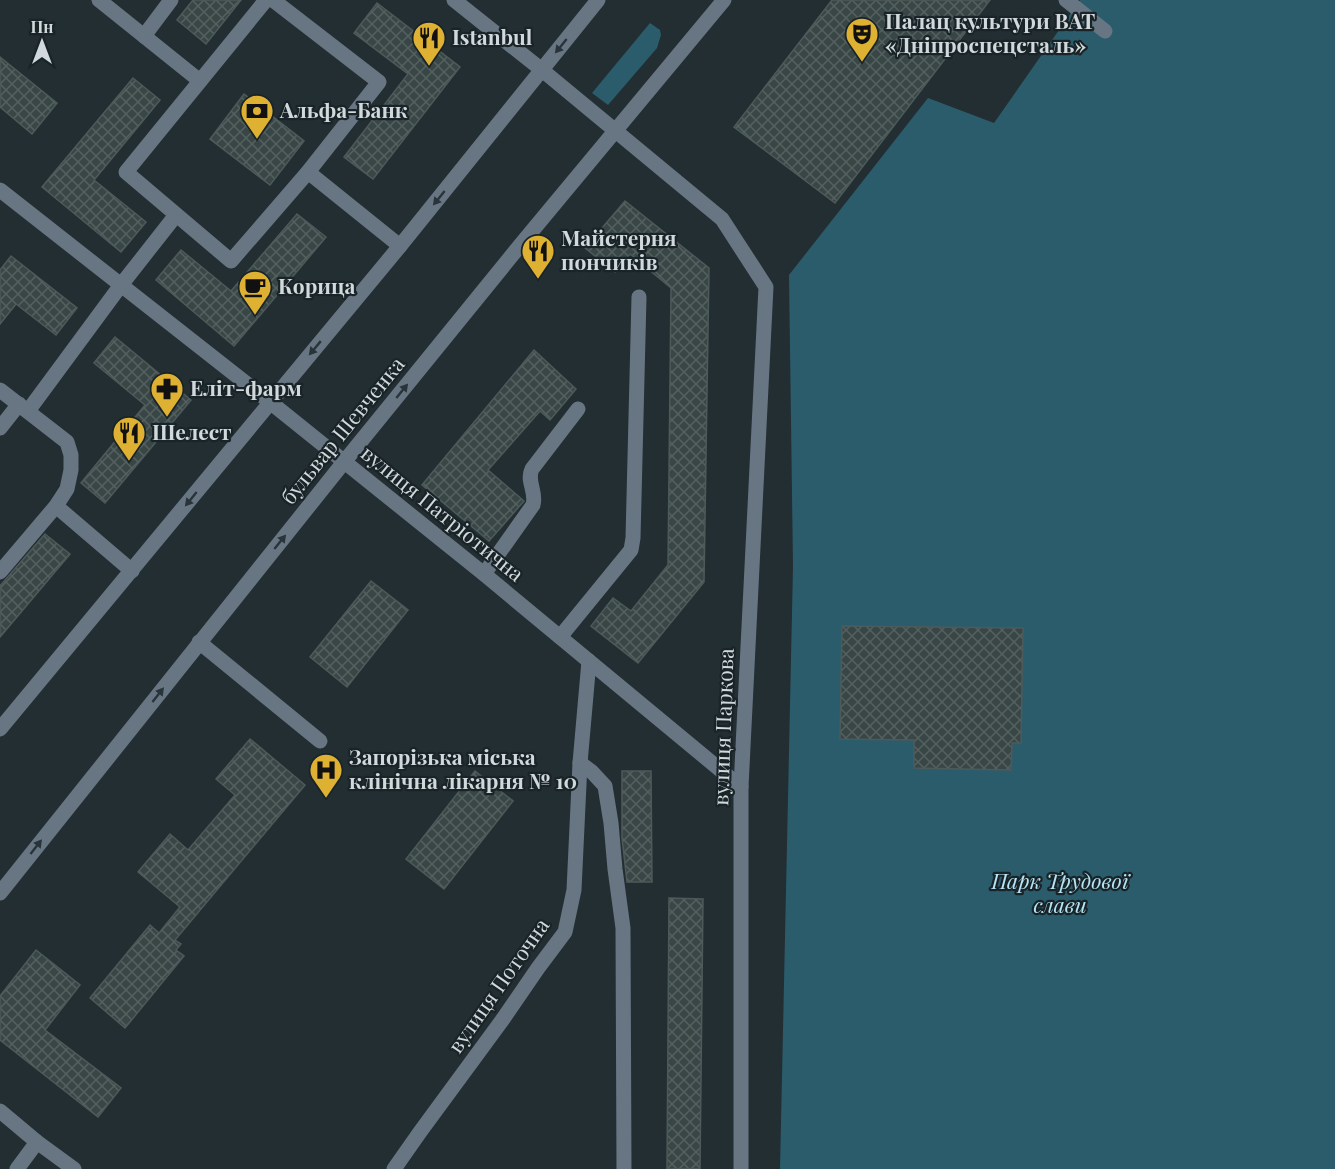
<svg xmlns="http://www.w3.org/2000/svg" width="1335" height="1169" viewBox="0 0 1335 1169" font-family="'Playfair Display',serif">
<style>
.green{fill:#2b5c6c}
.building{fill:url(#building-cross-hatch);stroke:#4d5a5a;stroke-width:1.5}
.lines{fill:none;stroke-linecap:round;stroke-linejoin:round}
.minor{stroke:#687684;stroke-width:15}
.oneway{fill:#29343a}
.labels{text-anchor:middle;stroke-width:4.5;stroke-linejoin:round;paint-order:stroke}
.poi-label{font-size:21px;font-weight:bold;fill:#d2d9dc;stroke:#192428;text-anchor:start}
.street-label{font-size:21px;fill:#d2d9dc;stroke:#192428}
.park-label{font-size:21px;font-style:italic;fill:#b5e5f7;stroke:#192428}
</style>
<defs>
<pattern id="building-cross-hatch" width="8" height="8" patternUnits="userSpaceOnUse" patternTransform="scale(1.5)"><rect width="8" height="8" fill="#394646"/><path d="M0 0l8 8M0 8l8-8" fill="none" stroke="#556060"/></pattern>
</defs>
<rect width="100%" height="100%" fill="#232e32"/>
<g class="green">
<polygon points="1080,0 1335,0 1335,1169 780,1169 793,566 789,275 928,98 994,123"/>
<polygon points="650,23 660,30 661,35 657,48 608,105 592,93"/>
</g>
<g class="building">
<polygon points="193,0 241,0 206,44 177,20"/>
<polygon points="832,0 990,0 835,203 734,127"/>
<polygon points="377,3 460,67 373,179 344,157 408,74 354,33"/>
<polygon points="0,57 57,103 32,134 0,107"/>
<polygon points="133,78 160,100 94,180 146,222 121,252 42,187"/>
<polygon points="244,94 304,141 270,185 210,139"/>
<polygon points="625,201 709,268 704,582 638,663 591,626 613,598 631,611 668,565 671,288 630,254 615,272 585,248"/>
<polygon points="297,214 326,237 234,346 156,280 181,250 231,291"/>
<polygon points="11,256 77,308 56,335 16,304 0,324 0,270"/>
<polygon points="115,337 191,400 105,503 81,483 145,405 94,363"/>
<polygon points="534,350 576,389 550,420 540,411 488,470 524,501 489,541 422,485"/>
<polygon points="45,534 70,554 0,637 0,586"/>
<polygon points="371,581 408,610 347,687 310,657"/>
<polygon points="842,626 1023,628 1021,743 1012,743 1011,770 914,768 914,740 840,739"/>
<polygon points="250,739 305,785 175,940 181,944 176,950 184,956 125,1028 90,998 150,925 159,933 180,907 138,872 170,834 188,850 235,795 216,779"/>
<polygon points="475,771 513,801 444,889 406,859"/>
<polygon points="622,771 651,771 652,882 627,882 622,838"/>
<polygon points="669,898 703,899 700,1169 667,1169"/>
<polygon points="36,950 80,985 45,1030 121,1088 98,1117 0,1040 0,996"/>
</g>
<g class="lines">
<g class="minor">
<polyline points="99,0 200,81"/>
<polyline points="266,0 126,172 231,261 308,172 379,82 273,0"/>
<polyline points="454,0 542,70 722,219 766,287 741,787 741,1169"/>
<polyline points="1066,0 1105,31"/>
<polyline points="144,36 171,0"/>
<polyline points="308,172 400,246"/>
<polyline points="0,190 265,398 484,574 741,787"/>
<polyline points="0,390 67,442 71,455 71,470 67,489 56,506 0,572"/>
<polyline points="28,411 121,285 176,215"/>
<polyline points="0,428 19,404"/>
<polyline points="56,506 132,571"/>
<path d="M484,574L533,505C537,492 526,481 532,469L578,409"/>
<polyline points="560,637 631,550 633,538 639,297"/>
<polyline points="199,642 320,741"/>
<polyline points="0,729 400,246 598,0"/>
<polyline points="580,763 592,772 605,786 611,823 615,869 623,928 624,1169"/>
<polyline points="0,893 344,462 522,243 724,0"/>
<polyline points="0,1111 37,1142 74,1169"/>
<polyline points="17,1169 37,1142"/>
<polyline points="394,1169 420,1132 503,1019 538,968 565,932 574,890 580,763 589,661"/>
</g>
</g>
<defs><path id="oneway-solid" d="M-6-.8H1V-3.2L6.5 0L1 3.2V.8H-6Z" transform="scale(1.5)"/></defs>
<g class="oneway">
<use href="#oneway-solid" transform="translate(561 46) rotate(129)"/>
<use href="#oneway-solid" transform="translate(439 198) rotate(129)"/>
<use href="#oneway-solid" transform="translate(315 348) rotate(130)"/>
<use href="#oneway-solid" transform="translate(402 391) rotate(-51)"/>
<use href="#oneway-solid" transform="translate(191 499) rotate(129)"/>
<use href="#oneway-solid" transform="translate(280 542) rotate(-51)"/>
<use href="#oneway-solid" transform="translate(158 695) rotate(-52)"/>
<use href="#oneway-solid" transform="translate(36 847) rotate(-52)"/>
</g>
<defs>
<g id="theatre-pin" transform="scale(1.725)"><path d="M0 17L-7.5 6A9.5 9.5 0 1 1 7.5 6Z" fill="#deb133" stroke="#192428"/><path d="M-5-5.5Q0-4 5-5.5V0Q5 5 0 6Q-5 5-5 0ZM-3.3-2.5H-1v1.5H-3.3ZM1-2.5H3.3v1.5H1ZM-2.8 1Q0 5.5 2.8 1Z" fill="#111"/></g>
<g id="restaurant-pin" transform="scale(1.725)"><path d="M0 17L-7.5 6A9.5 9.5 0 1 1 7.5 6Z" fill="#deb133" stroke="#192428"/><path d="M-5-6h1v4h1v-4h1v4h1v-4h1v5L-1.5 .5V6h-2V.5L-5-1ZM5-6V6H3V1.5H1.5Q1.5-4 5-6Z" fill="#111"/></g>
<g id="bank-pin" transform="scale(1.725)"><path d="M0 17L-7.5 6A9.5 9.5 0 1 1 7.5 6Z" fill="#deb133" stroke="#192428"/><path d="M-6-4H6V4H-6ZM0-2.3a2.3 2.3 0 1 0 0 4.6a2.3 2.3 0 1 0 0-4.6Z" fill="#111"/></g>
<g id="cafe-pin" transform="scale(1.725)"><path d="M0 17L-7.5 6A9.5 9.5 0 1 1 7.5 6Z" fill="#deb133" stroke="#192428"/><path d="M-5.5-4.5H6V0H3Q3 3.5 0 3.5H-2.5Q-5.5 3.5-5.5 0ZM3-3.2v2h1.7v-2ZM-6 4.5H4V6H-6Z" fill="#111"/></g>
<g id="pharmacy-pin" transform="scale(1.725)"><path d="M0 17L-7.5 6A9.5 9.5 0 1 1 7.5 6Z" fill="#deb133" stroke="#192428"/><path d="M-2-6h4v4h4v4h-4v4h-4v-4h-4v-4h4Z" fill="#111"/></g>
<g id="hospital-pin" transform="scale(1.725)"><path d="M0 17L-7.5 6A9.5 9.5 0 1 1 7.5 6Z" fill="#deb133" stroke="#192428"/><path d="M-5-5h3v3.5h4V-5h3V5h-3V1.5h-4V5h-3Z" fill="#111"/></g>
</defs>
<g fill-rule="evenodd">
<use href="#theatre-pin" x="862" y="34"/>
<use href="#restaurant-pin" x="429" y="38"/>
<use href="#bank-pin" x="257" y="111"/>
<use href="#restaurant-pin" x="538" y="251"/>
<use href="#cafe-pin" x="255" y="287"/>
<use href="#pharmacy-pin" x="167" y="389"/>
<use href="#restaurant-pin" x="129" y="433"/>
<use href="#hospital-pin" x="326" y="770"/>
</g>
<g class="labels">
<g class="poi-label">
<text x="885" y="29">Палац культури ВАТ<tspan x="885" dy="24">«Дніпроспецсталь»</tspan></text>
<text x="452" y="45">Istanbul</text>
<text x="280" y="118">Альфа-Банк</text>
<text x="561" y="246">Майстерня<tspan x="561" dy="24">пончиків</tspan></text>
<text x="278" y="294">Корица</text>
<text x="190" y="396">Еліт-фарм</text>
<text x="152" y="440">Шелест</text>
<text x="349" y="765">Запорізька міська<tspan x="349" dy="24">клінічна лікарня № 10</tspan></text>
</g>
<g class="street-label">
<text transform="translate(343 431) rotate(-51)" y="7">бульвар Шевченка</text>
<text transform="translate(442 514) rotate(39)" y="7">вулиця Патріотична</text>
<text transform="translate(724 727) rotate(-88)" y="7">вулиця Паркова</text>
<text transform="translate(499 986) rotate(-55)" y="7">вулиця Поточна</text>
</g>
<g class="park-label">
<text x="1060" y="889">Парк Трудової<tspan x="1060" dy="24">слави</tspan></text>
</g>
</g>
<g transform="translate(42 42)" stroke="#192428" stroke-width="4.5" paint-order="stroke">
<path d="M0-4.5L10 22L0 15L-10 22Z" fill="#d2d9dc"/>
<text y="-9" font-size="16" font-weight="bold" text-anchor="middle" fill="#d2d9dc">Пн</text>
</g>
</svg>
